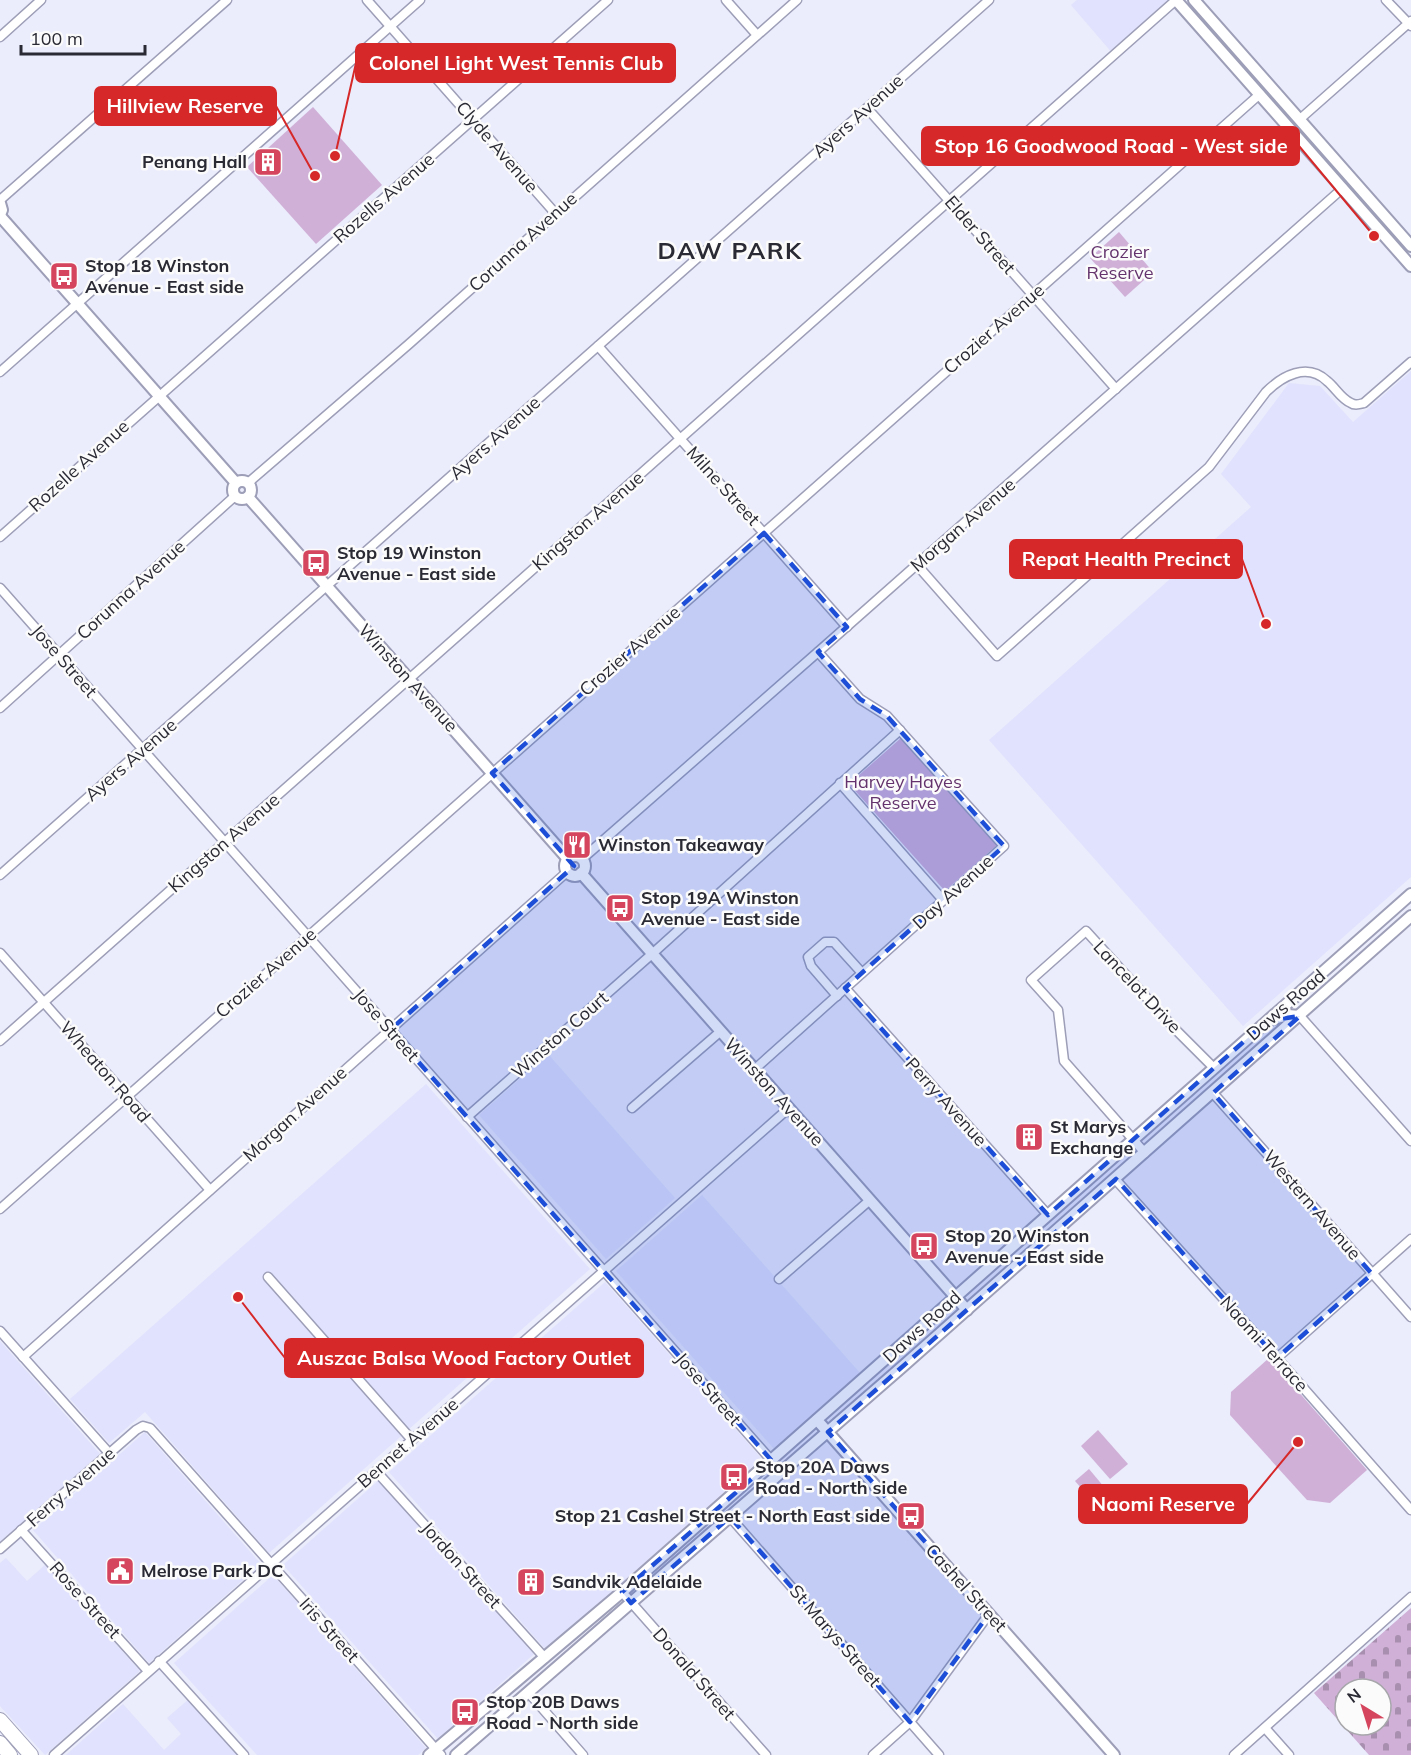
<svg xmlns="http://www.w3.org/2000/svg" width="1411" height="1755" viewBox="0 0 1411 1755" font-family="Mulish,sans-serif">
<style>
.built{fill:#e1e2fd}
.cemetery{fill:url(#cemetery-stones);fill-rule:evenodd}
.green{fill:#d0b0d7}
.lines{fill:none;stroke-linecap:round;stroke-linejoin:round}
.minor-casing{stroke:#9d9eb7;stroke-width:11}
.tertiary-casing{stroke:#9d9eb7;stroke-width:14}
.secondary-casing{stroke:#9d9eb7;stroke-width:14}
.trunk-casing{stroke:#9d9eb7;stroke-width:16}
.minor{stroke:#fff;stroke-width:8}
.tertiary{stroke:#fff;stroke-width:10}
.secondary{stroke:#fff;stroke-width:10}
.trunk{stroke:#fff;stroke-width:14}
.marked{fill:#1d4ed8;fill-opacity:0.2;stroke:#1d4ed8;stroke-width:4.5;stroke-dasharray:12 8;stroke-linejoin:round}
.labels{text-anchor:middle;stroke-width:5;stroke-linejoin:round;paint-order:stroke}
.street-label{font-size:18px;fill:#2a2a34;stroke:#fbfbfb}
.poi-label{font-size:18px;font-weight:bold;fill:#2a2a34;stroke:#fbfbfb;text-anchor:start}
.park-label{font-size:18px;fill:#64336d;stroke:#fbfbfb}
.district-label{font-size:24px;font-weight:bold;letter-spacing:1.5px;fill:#2a2a34;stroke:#fbfbfb}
.leader{fill:none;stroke:#d62828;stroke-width:2}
.callout-dot{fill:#d62828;stroke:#fbfbfb;stroke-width:2}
.callout{fill:#d62828;stroke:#d62828;stroke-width:2}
.callout-label{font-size:20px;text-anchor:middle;font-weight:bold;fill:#fff}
</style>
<defs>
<pattern id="cemetery-stones" width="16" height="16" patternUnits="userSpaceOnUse" patternTransform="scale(1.5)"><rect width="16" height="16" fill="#d0b0d7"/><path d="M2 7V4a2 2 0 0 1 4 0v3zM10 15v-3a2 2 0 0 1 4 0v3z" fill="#a98faf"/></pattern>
</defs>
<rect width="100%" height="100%" fill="#ebecfc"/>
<g class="built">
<polygon points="1077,0 1176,0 1114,55 1071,5"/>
<polygon points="1411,371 1411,877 1243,1026 989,740 1251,507 1221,474 1289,383 1320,386 1353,422"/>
<polygon points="548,1054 675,1198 606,1259 479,1115"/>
<polygon points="426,1084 590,1269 269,1553 145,1412 109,1443 70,1399"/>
<polygon points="702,1195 861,1374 775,1450 616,1271"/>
<polygon points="605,1282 762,1459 546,1650 389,1472"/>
<polygon points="0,1341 100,1454 0,1542"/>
<polygon points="145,1432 261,1564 149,1663 33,1530"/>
<polygon points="379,1480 534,1654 438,1739 283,1565"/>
<polygon points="6,1558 27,1581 45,1565 140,1671 45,1755 0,1706 0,1563"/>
<polygon points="273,1575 426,1748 418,1755 257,1755 174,1663"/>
<polygon points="189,1699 238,1755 66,1755 123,1704 164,1750 181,1734 167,1718"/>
</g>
<path class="cemetery" d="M1411,1608V1755H1369L1314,1693ZM1345,1689H1381V1725H1345Z"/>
<g class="green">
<polygon points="313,107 382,185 316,244 247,167"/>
<polygon points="1119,232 1153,272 1125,297 1090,258"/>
<polygon points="901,738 997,845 945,891 849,784"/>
<polygon points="1269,1358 1367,1470 1330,1503 1307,1500 1230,1415 1231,1392"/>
<polygon points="1098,1430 1128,1464 1110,1479 1081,1446"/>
<polygon points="1089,1469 1115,1500 1102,1512 1075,1481"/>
</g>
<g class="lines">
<g class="minor-casing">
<g id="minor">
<polyline points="367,0 555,213"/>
<polyline points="726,0 757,35"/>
<polyline points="1386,0 1411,26"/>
<polyline points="0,37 41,0"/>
<polyline points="867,108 1116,389"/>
<polyline points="1300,119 1411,21"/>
<polyline points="0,200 227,0"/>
<polyline points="598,346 847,627"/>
<polyline points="0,372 420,0"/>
<polyline points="248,483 409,344 797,0"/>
<polyline points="0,537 608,0"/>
<path d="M917,565L997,656L1209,467L1266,392C1282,376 1307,362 1327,381C1335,387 1341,399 1351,403C1355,406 1360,404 1364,403L1411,362"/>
<polyline points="0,588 772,1461"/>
<polyline points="0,708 235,496"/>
<polyline points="840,783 943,900"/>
<polyline points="582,859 818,652 1343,188"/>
<polyline points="0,875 989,0"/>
<polyline points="0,953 210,1190"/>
<polyline points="845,988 1048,1215"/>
<polyline points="837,996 811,966 808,957 825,942 834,942 862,973"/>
<polyline points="1300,1016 1411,1141"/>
<polyline points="0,1041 1176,0"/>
<polyline points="755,1069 1004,846 887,716 860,699 818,652"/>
<polyline points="1213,1093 1411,1317"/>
<polyline points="632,1108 721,1031"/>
<polyline points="467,1117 652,954 900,730"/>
<polyline points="1145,1153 1064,1061 1058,1010 1031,980 1086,931 1176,1030 1214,1068"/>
<polyline points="1115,1179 1277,1358 1411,1510"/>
<polyline points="0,1209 1260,94"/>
<polyline points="268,1277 412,1440"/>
<polyline points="779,1279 870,1200"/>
<polyline points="0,1331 109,1453"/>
<polyline points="23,1357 567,872"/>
<polyline points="1277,1358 1411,1239"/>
<polyline points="376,1471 545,1658"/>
<polyline points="730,1517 939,1755"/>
<polyline points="21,1530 148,1671"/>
<polyline points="0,1549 136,1430 143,1426 150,1428 441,1755"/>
<polyline points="622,1592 766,1755"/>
<polyline points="159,1661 244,1755"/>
<polyline points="528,1692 583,1755"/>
<polyline points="1265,1728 1289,1755"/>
<polyline points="54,1755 789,1108"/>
<polyline points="873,1755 910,1722 989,1614"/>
<polyline points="1234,1755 1411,1597"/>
</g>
</g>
<g class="tertiary-casing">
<g id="tertiary">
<polyline points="0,203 2,210 0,215"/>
<polyline points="0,216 236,483"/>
<circle cx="242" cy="490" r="9"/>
<polyline points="248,497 568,859"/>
<circle cx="575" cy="866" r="10"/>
<polyline points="581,873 967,1310"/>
<polyline points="817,1420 1114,1755"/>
</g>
</g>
<g class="secondary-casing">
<g id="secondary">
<polyline points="1176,0 1411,266"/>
<polyline points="1194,0 1411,246"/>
<polyline points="1270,1020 1288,1015 1300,1016"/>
<polyline points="429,1755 622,1592 1411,894"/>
<polyline points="456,1755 902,1367 1411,916"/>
</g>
</g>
<g class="trunk-casing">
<g id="trunk">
<polyline points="0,1720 31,1755"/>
<polyline points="0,1743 10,1755"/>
</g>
</g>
<use href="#minor" class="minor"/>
<use href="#tertiary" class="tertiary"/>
<use href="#secondary" class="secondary"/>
<use href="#trunk" class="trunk"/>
</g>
<path class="marked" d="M764,533L847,627L818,652L860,699L887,716L1004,846L845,988L1048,1215L1267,1021L1300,1016L1213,1093L1372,1274L1277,1358L1116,1179L828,1432L989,1614L910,1722L730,1517L631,1603L622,1592L772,1461L390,1030L574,866L492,773Z"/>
<defs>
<g id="building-square" transform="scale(1.5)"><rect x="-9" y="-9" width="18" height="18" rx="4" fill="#d5455d" stroke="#fbfbfb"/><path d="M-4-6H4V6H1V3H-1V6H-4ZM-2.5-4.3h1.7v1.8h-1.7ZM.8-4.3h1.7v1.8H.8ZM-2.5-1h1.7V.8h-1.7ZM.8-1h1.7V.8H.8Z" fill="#fff"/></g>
<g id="bus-square" transform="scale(1.5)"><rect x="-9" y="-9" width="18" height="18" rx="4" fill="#d5455d" stroke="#fbfbfb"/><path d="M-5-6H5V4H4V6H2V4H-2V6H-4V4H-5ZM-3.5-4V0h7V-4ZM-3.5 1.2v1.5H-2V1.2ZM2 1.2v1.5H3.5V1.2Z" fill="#fff"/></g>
<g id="restaurant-square" transform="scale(1.5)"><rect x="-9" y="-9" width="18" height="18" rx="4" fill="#d5455d" stroke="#fbfbfb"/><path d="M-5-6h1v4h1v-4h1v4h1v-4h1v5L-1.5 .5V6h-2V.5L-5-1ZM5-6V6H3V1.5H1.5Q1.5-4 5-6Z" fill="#fff"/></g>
<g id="civic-square" transform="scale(1.5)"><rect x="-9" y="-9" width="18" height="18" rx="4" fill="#d5455d" stroke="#fbfbfb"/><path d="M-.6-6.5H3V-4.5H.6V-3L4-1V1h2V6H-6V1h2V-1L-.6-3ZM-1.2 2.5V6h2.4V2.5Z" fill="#fff"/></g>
</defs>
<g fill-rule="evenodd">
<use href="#building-square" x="268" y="162"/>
<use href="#bus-square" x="64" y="276"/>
<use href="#bus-square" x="316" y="563"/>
<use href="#restaurant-square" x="577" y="845"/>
<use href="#bus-square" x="620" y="908"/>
<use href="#building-square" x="1029" y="1137"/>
<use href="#bus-square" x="924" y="1246"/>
<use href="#bus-square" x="734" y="1477"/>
<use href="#bus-square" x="911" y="1516"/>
<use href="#civic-square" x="120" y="1571"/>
<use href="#building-square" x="531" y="1582"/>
<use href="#bus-square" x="465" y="1712"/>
</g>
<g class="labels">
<g class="street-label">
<text transform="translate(858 116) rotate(-42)" y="6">Ayers Avenue</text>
<text transform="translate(497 147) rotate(49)" y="6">Clyde Avenue</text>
<text transform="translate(384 198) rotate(-41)" y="6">Rozells Avenue</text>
<text transform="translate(980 235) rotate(49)" y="6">Elder Street</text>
<text transform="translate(523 242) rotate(-42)" y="6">Corunna Avenue</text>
<text transform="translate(994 329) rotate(-41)" y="6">Crozier Avenue</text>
<text transform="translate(495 438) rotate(-42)" y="6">Ayers Avenue</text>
<text transform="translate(79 466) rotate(-42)" y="6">Rozelle Avenue</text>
<text transform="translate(723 486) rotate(48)" y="6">Milne Street</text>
<text transform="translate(588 521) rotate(-41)" y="6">Kingston Avenue</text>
<text transform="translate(963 525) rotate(-41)" y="6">Morgan Avenue</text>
<text transform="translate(131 590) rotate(-42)" y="6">Corunna Avenue</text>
<text transform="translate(630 651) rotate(-41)" y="6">Crozier Avenue</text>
<text transform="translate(64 661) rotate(49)" y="6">Jose Street</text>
<text transform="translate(408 678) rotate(48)" y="6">Winston Avenue</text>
<text transform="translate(131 760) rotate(-41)" y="6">Ayers Avenue</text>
<text transform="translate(224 843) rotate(-41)" y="6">Kingston Avenue</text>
<text transform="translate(953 892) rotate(-42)" y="6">Day Avenue</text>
<text transform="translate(266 973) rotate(-41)" y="6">Crozier Avenue</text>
<text transform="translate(1137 987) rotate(47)" y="6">Lancelot Drive</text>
<text transform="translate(1286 1005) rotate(-41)" y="6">Daws Road</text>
<text transform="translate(386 1025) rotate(49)" y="6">Jose Street</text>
<text transform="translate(560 1035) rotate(-41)" y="6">Winston Court</text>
<text transform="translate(105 1072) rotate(49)" y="6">Wheaton Road</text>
<text transform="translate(774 1092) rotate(48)" y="6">Winston Avenue</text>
<text transform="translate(946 1102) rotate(48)" y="6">Perry Avenue</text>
<text transform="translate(295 1114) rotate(-42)" y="6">Morgan Avenue</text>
<text transform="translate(1312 1205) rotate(49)" y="6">Western Avenue</text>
<text transform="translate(922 1327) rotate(-42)" y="6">Daws Road</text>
<text transform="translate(1264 1344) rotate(48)" y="6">Naomi Terrace</text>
<text transform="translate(708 1389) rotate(49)" y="6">Jose Street</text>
<text transform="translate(408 1443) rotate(-41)" y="6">Bennet Avenue</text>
<text transform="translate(71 1487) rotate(-41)" y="6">Ferry Avenue</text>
<text transform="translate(461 1565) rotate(48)" y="6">Jordon Street</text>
<text transform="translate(966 1588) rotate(48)" y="6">Cashel Street</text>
<text transform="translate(85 1600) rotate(48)" y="6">Rose Street</text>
<text transform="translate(329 1630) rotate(48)" y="6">Iris Street</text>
<text transform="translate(835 1636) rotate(49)" y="6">St Marys Street</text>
<text transform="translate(694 1674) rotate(49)" y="6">Donald Street</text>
</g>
<g class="poi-label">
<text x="247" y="168" text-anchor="end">Penang Hall</text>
<text x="85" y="272">Stop 18 Winston<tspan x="85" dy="21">Avenue - East side</tspan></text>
<text x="337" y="559">Stop 19 Winston<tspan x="337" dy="21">Avenue - East side</tspan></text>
<text x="598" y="851">Winston Takeaway</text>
<text x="641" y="904">Stop 19A Winston<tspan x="641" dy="21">Avenue - East side</tspan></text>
<text x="1050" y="1133">St Marys<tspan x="1050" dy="21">Exchange</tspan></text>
<text x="945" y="1242">Stop 20 Winston<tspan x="945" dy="21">Avenue - East side</tspan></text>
<text x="755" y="1473">Stop 20A Daws<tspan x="755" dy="21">Road - North side</tspan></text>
<text x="890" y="1522" text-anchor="end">Stop 21 Cashel Street - North East side</text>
<text x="141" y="1577">Melrose Park DC</text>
<text x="552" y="1588">Sandvik Adelaide</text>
<text x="486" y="1708">Stop 20B Daws<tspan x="486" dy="21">Road - North side</tspan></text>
</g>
<g class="park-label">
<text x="1120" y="258">Crozier<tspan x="1120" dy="21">Reserve</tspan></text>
<text x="903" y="788">Harvey Hayes<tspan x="903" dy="21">Reserve</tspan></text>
</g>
<g class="district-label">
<text x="730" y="259">DAW PARK</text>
</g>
</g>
<path class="leader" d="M335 156L356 63M315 176L276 106M1374 236L1299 146M1266 624L1242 559M238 1297L285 1358M1298 1442L1247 1504"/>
<g class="callout-dot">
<circle cx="335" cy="156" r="6"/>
<circle cx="315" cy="176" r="6"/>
<circle cx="1374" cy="236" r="6"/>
<circle cx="1266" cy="624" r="6"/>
<circle cx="238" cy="1297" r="6"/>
<circle cx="1298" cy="1442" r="6"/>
</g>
<g class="callout">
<rect x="356" y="44" width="319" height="38" rx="6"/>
<rect x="95" y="87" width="181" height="38" rx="6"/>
<rect x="922" y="127" width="377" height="38" rx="6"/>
<rect x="1010" y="540" width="232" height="38" rx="6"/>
<rect x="285" y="1339" width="358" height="38" rx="6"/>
<rect x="1079" y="1485" width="168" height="38" rx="6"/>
</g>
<g class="callout-label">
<text x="516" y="70">Colonel Light West Tennis Club</text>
<text x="185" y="113">Hillview Reserve</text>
<text x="1111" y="153">Stop 16 Goodwood Road - West side</text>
<text x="1126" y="566">Repat Health Precinct</text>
<text x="464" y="1365">Auszac Balsa Wood Factory Outlet</text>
<text x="1163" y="1511">Naomi Reserve</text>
</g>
<g transform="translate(1363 1707) rotate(322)"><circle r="28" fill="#fbfbfb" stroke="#a7a7ab" stroke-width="1.5"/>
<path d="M0-4.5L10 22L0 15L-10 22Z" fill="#d5455d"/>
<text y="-9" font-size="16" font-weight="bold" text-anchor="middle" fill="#2a2a34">N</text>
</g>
<path d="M21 45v9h124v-9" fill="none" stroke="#2a2a34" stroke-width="3"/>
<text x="30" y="45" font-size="18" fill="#2a2a34" stroke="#fbfbfb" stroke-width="4.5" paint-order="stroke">100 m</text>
</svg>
